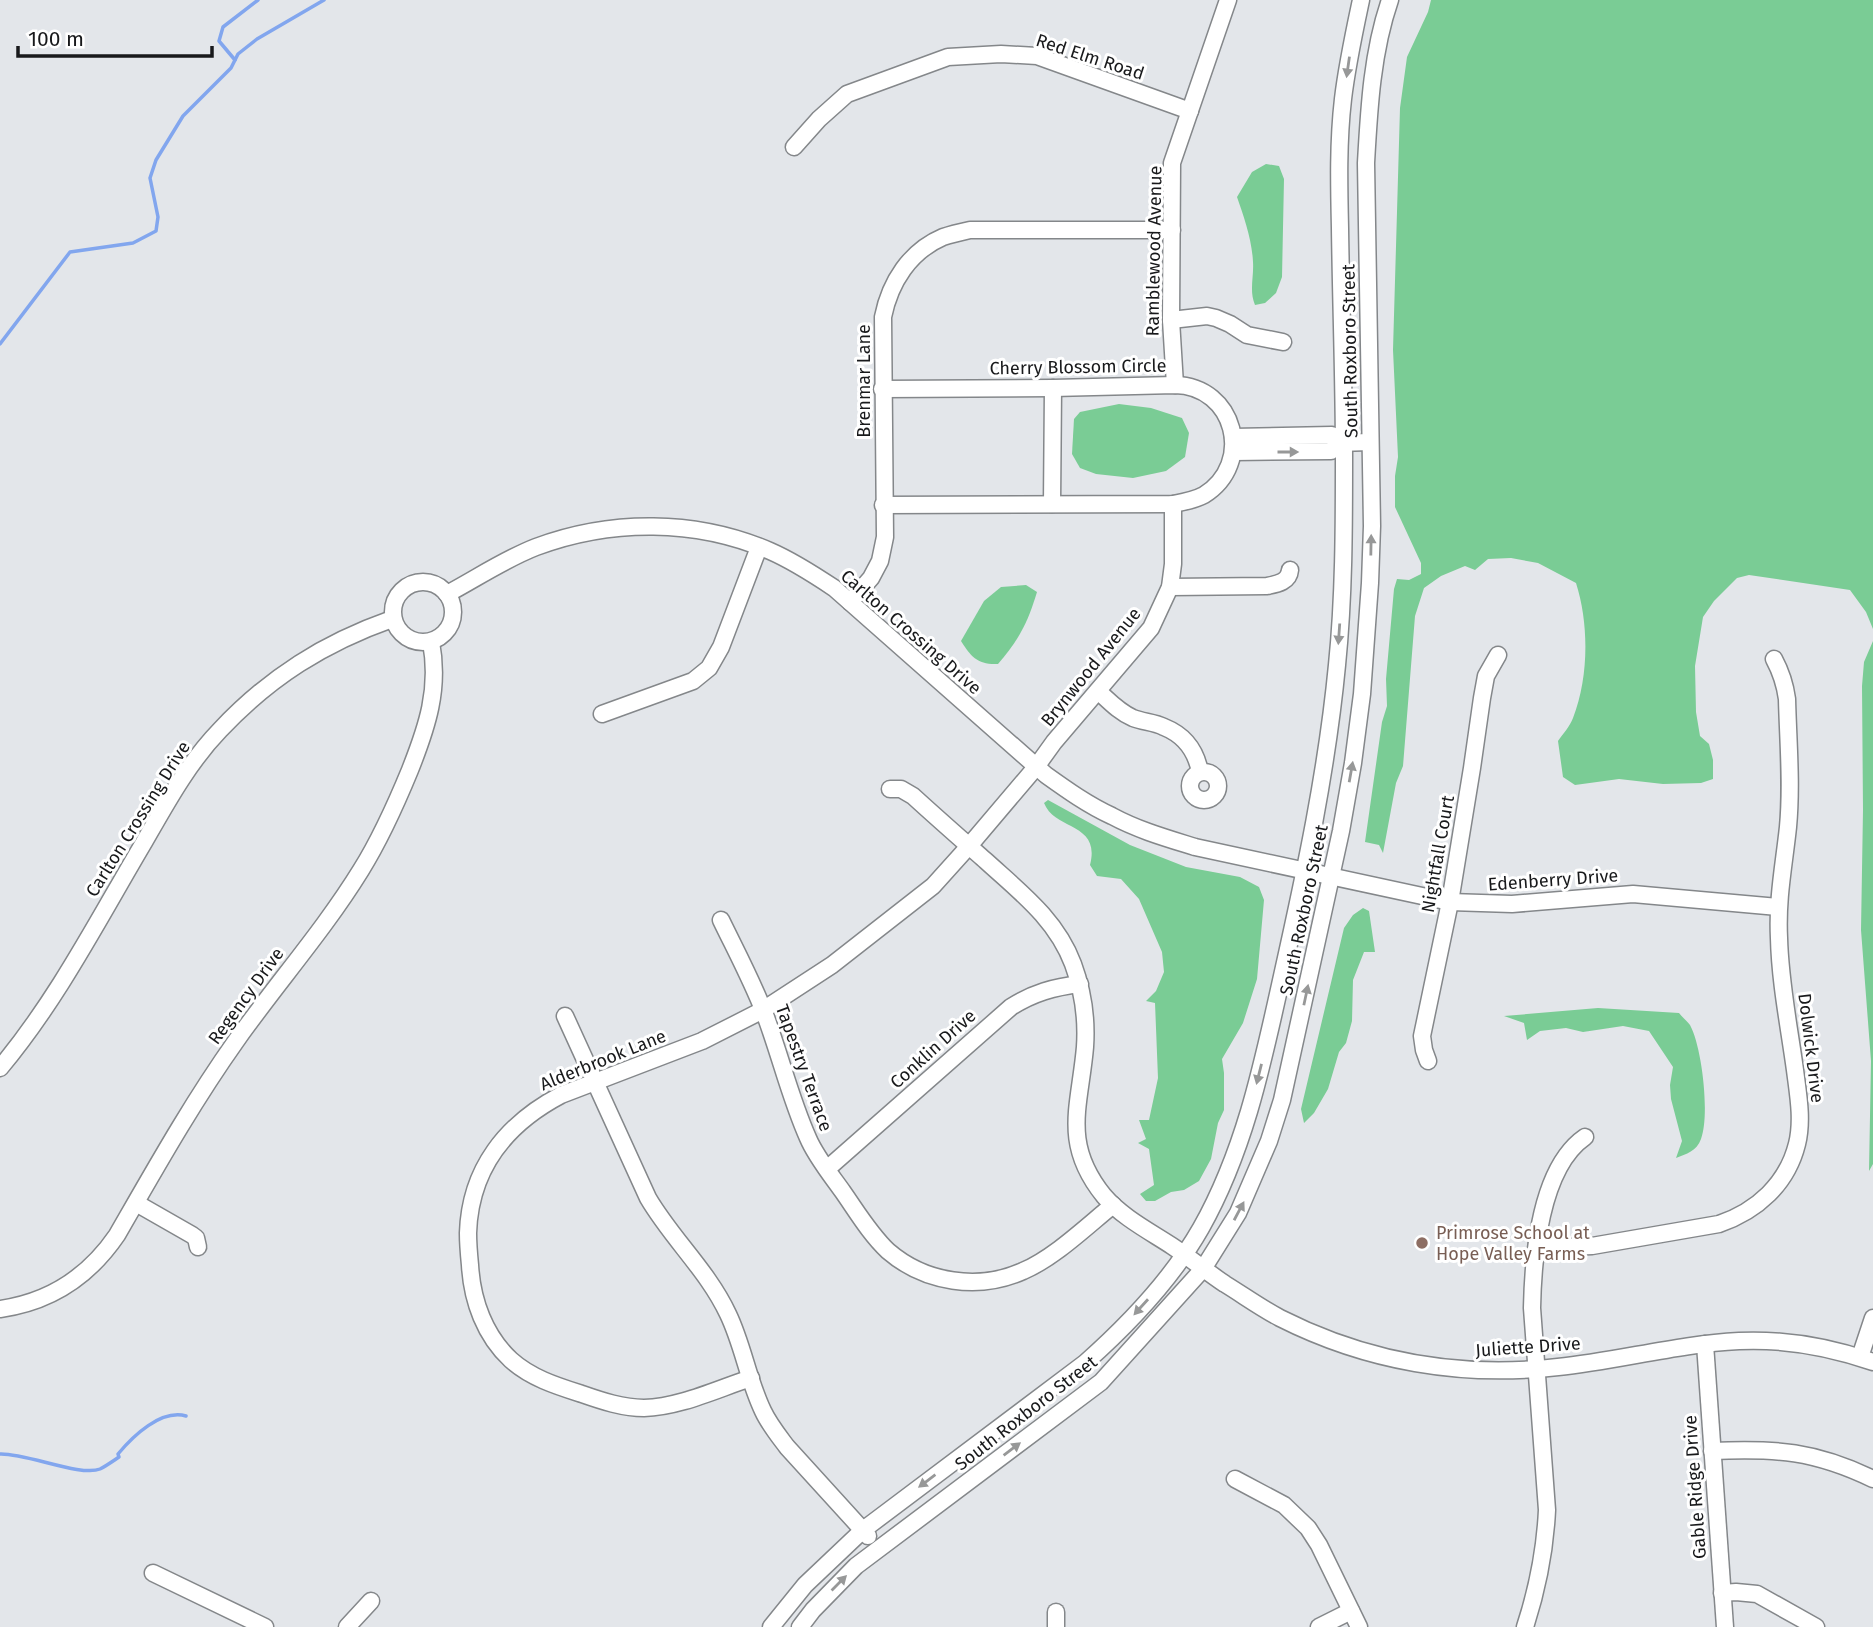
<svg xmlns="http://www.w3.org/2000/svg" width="1873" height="1627" viewBox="0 0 1873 1627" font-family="'Fira Sans',sans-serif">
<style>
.forest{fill:#7acc95}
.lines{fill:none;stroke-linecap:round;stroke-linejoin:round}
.stream{stroke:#82a6ee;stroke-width:3.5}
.minor-casing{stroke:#84878a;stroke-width:19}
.minor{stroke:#fff;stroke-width:16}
.oneway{fill:#979898}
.education-dot{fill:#8d6e63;stroke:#fff;stroke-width:2.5}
.labels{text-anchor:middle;stroke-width:6;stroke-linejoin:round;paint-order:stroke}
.street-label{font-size:18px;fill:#18191b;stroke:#fff}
.education-label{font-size:18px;fill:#785e54;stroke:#fff;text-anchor:start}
</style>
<rect width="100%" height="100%" fill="#e3e6ea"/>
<g class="forest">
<path d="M1431,0H1873V629L1866,612L1850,590L1749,575L1737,578L1714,601L1703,617L1695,666L1696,712L1700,736L1709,744L1713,760V779L1701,783L1663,784L1619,779L1575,785L1563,777L1558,741C1563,734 1570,726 1573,718C1589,677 1589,624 1576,583L1538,563L1511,558L1488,559L1475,570L1465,566L1441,576L1424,588L1415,616L1403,766L1396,783L1383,853L1379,845L1365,842L1382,722L1387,706L1386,679L1394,589L1397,579L1409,580L1421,574V563L1395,507V476L1398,457L1393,350L1400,108L1407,57L1428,12Z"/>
<path d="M1266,164L1279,166L1284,179L1282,277L1276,293L1265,303L1255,305C1249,291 1254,277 1253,262C1252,240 1244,217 1237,197L1252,172Z"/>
<polygon points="1119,404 1151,408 1182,418 1189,433 1185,457 1166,471 1133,478 1096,474 1080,468 1072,454 1074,419 1080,412"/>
<path d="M1026,585L1037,592C1028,622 1019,640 998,664C978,665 971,657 961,641L984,601L1001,587Z"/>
<polygon points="1873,641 1873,1164 1869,1171 1871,1061 1861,930 1863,810 1862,686 1864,662"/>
<path d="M1048,800L1130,845L1186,867L1240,877L1259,887L1264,900L1257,979L1243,1023L1222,1059L1224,1073V1110L1218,1123L1211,1159L1199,1181L1184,1190L1171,1192L1155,1201H1146L1140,1194L1154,1185L1149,1149L1138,1143L1146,1139L1139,1120H1149L1158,1078L1155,1003L1146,1001L1156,991L1164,972L1162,952L1139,899L1121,879L1097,876L1090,865C1101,822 1055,831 1044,803Z"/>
<polygon points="1363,908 1369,911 1375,952 1364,952 1353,980 1352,1021 1346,1043 1339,1052 1328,1089 1314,1113 1304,1123 1301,1109 1344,928 1353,915"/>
<path d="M1598,1008L1679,1013C1682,1017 1687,1021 1690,1025C1702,1047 1710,1115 1701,1139C1697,1151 1686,1154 1676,1158L1682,1141L1671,1099L1670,1085L1673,1067L1649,1031L1623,1026L1583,1032L1566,1028L1540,1031L1527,1040L1524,1023L1504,1016Z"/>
</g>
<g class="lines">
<g class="stream">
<polyline points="235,60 219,41 223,27 258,0"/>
<polyline points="0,344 70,252 133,243 156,231 158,217 150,178 156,160 183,116 231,68 238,54 257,39 324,0"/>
<path d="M0,1454C26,1453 81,1477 100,1469C106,1466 113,1461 119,1457L118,1454C133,1436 161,1409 186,1416"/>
</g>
<g class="minor-casing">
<g id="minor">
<polyline points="794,147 819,119 847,94 948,57 1001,54 1037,56 1190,111"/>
<polyline points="1171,320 1207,316 1216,318 1230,324 1247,335 1283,342"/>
<polyline points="1175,385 1171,320 1172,163 1228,0"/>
<path d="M882,389L1053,388L1175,385C1235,386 1255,463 1204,495C1195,500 1184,502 1173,504L883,505"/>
<polyline points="1233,437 1332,435 1339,443 1370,442"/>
<polyline points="1233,452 1331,451 1339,443"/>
<polyline points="1052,504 1053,388"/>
<circle cx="423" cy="612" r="30"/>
<path d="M1170,587L1267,586C1277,584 1289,582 1290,570"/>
<path d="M447,594C477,578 505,559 536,547C611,519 696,519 770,551C793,561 813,574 834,588L1046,775C1067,790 1088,805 1112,816C1138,830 1166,838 1195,847L1450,902L1512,904L1633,894L1778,907"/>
<path d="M850,602L871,578L880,561L885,537L883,317C890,282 910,251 943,237C952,234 961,232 970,230H1172"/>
<path d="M1098,691C1109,701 1119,712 1133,718C1143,722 1154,722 1164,727C1184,735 1196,751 1200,772"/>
<polyline points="602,714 693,681 709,668 721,647 759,547"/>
<circle cx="1204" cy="786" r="14"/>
<path d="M890,789H901L913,796C937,818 961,839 986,861C1020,892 1056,919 1073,964C1083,991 1087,1018 1085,1047C1080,1106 1061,1143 1104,1196C1122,1217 1149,1231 1172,1246C1190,1258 1207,1272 1225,1284C1243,1295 1261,1308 1280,1318C1367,1362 1462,1378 1558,1367C1618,1361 1678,1344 1739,1341C1784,1339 1830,1347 1873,1362"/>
<path d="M721,920C736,951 752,981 764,1012C780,1054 790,1098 808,1138C816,1157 831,1175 843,1192C857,1212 870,1234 888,1251C925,1283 979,1291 1023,1271C1054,1258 1087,1226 1113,1205"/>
<path d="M565,1016L648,1198C672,1239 708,1271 728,1314C743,1345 748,1380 763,1411C769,1424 778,1435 787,1447L868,1536"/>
<polyline points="1428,1061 1424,1050 1422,1036 1450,902 1472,768 1482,698 1486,676 1498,655"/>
<path d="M0,1068C57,1000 98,920 143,844C166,804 188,763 220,730C270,677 324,643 392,619"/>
<path d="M827,1169L1011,1007C1033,993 1054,987 1080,984"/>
<polyline points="136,1203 192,1235 196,1238 198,1247"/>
<path d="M1537,1243L1569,1247L1592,1246L1719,1224C1757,1211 1787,1184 1797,1144C1803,1120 1798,1094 1795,1070C1789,1026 1780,982 1779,938C1777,898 1784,865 1788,827C1792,784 1788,741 1787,699C1785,684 1781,672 1774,659"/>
<path d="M0,1309C50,1302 89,1276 117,1235C155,1169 192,1103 236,1041C277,983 324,930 361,870C381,838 396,804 410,770C427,727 440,689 431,642"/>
<polyline points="1705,1344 1725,1627"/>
<polyline points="1860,1357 1873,1318"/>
<path d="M751,1378C717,1389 680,1407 644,1408C623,1408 602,1401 582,1394C557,1386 531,1378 511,1360C485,1336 472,1301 470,1265C469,1255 468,1244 468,1233C470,1169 506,1124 561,1095L702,1041L763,1010L832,965L933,886L969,846L1036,767L1054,742L1151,628L1170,587L1173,564V504"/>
<path d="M1712,1451C1776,1448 1815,1451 1873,1479"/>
<polyline points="1235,1479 1284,1505 1308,1528 1319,1545 1359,1627"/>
<polyline points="153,1573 265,1627"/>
<polyline points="1722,1593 1736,1592 1757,1594 1816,1627"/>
<polyline points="1056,1612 1056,1627"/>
<polyline points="347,1627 371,1601"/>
<path d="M771,1627L805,1585L863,1530L1085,1363C1129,1324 1172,1279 1201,1228C1245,1150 1263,1062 1282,976C1305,873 1327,770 1337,665C1344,596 1344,527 1344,457C1344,381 1341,304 1340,228C1339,185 1338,142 1343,99C1347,65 1354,33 1361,0"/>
<path d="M800,1627L813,1610L856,1566L1101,1382L1203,1269L1238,1213L1269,1141L1282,1100L1341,831L1353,763L1362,694L1370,583L1372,526L1366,163C1369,109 1372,52 1390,0"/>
<polyline points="1319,1627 1351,1611"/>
<path d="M1525,1627C1538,1587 1545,1552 1547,1510L1532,1308C1533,1258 1540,1168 1585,1137"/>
</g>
</g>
<use href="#minor" class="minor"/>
</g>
<defs><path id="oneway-solid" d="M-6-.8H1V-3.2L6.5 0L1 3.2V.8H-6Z" transform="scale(1.75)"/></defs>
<g class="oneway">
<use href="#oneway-solid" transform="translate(1348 67) rotate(98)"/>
<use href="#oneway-solid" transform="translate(1288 452)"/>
<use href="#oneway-solid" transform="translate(1371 545) rotate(-89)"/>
<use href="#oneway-solid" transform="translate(1339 634) rotate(94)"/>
<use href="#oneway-solid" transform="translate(1351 772) rotate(-80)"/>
<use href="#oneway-solid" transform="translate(1306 995) rotate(-78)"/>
<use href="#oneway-solid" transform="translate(1259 1074) rotate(104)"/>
<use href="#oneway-solid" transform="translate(1239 1211) rotate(-62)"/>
<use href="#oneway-solid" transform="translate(1141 1307) rotate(132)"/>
<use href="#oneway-solid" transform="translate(1012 1449) rotate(-37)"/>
<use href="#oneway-solid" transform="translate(927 1481) rotate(143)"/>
<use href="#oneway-solid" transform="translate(839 1583) rotate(-45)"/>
</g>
<circle class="education-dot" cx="1422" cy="1243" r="7"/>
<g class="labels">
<g class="street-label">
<text transform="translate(1090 57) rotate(18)" y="6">Red Elm Road</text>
<text transform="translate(1154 251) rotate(-89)" y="6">Ramblewood Avenue</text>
<text transform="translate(1350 351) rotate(-91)" y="6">South Roxboro Street</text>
<text transform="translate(1078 367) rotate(-1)" y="6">Cherry Blossom Circle</text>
<text transform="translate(864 381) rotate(-90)" y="6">Brenmar Lane</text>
<text transform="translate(911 632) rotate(41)" y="6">Carlton Crossing Drive</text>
<text transform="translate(1091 667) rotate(-51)" y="6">Brynwood Avenue</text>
<text transform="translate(138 819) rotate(-58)" y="6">Carlton Crossing Drive</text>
<text transform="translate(1438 854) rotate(-80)" y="6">Nightfall Court</text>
<text transform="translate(1553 880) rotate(-4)" y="6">Edenberry Drive</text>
<text transform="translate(1304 910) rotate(-78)" y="6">South Roxboro Street</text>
<text transform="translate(246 996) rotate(-54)" y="6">Regency Drive</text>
<text transform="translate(1811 1048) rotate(83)" y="6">Dolwick Drive</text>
<text transform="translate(933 1049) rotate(-42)" y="6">Conklin Drive</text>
<text transform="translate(603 1060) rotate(-22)" y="6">Alderbrook Lane</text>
<text transform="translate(804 1068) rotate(70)" y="6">Tapestry Terrace</text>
<text transform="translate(1528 1347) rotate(-4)" y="6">Juliette Drive</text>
<text transform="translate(1026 1413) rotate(-38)" y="6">South Roxboro Street</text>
<text transform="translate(1695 1487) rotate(-94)" y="6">Gable Ridge Drive</text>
</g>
<g class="education-label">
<text x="1436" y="1239">Primrose School at<tspan x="1436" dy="21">Hope Valley Farms</tspan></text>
</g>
</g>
<path d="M18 46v10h194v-10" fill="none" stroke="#18191b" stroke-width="3.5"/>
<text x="28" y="46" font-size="21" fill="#18191b" stroke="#ffffff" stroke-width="5" paint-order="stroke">100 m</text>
</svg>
